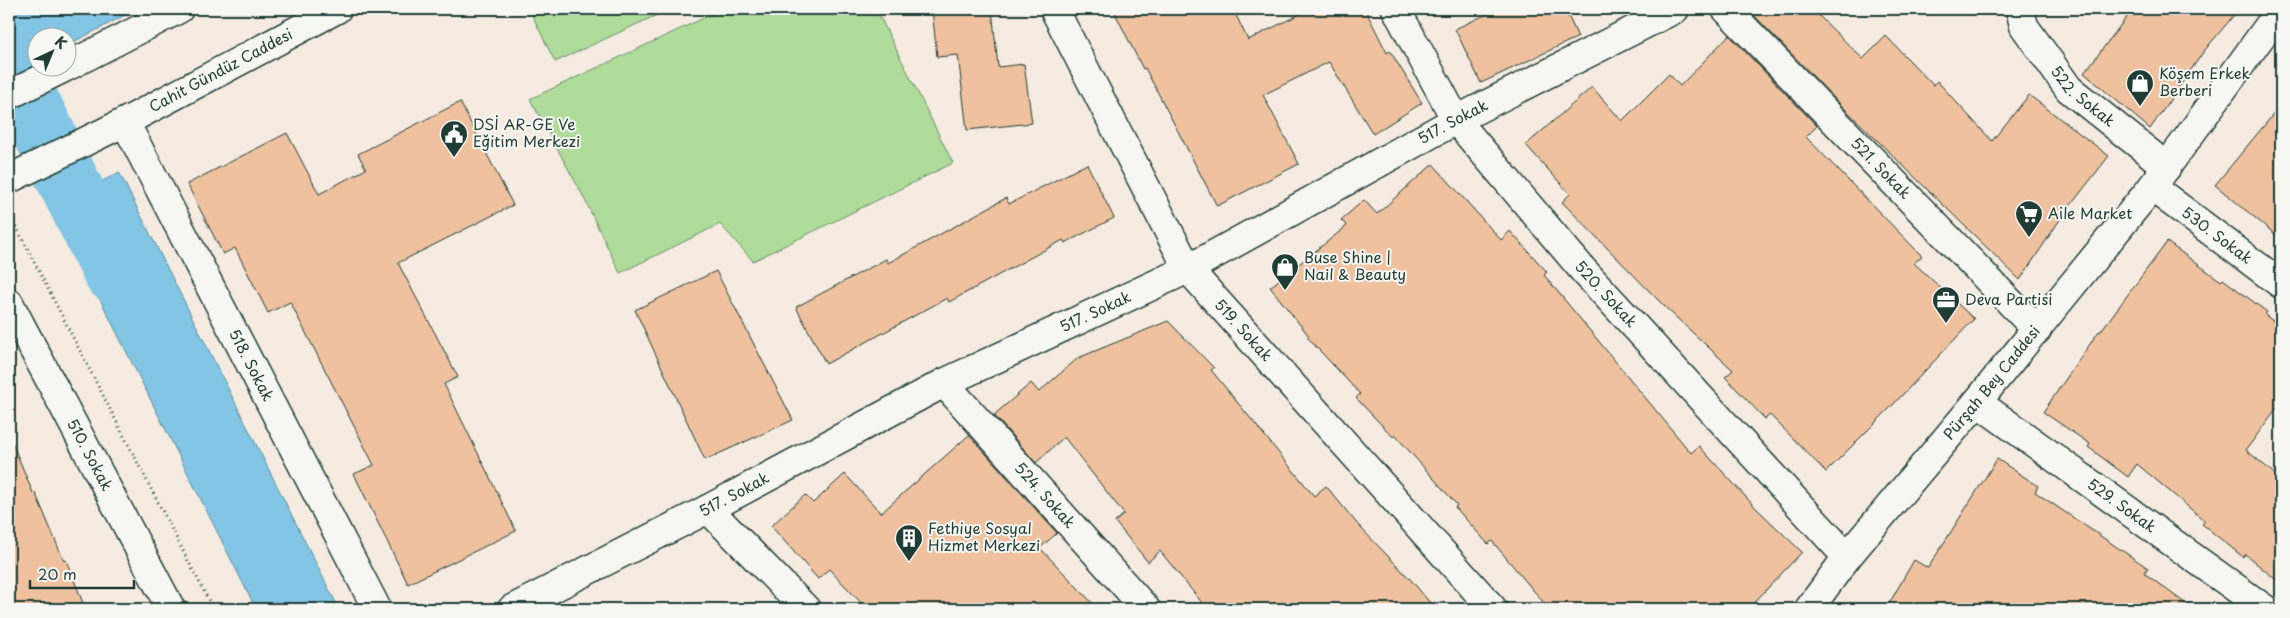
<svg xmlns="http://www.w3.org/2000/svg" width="2290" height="618" viewBox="0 0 2290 618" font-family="'Playpen Sans',sans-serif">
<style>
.green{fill:#afdc9b;stroke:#678c68}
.water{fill:#83c5e4;stroke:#5b8f9e}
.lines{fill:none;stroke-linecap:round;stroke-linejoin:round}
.river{stroke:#83c5e4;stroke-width:62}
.building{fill:#efc19f;stroke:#1f3d34}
.pedestrian-casing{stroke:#1f3d34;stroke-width:31}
.minor-casing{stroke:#1f3d34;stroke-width:31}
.tertiary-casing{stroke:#1f3d34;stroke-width:31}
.secondary-casing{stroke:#1f3d34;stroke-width:31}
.path{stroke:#1f3d34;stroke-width:3;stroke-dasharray:1 4;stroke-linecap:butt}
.pedestrian{stroke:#f6f6f2;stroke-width:28}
.minor{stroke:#f6f6f2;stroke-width:28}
.tertiary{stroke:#f6f6f2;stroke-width:28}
.secondary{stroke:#f6f6f2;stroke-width:28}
.labels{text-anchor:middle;stroke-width:4;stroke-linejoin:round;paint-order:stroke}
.street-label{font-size:15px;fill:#1f3d34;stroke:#f6f6f2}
.poi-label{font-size:15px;fill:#1f3d34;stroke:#f6f6f2;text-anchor:start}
</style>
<rect width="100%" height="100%" fill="#f5ebe1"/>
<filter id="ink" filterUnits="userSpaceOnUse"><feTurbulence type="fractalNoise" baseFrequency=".02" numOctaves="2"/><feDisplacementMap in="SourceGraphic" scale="10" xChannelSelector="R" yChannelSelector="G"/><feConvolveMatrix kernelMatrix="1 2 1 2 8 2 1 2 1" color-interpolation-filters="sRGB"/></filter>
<g filter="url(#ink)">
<g class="green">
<polygon points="529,9 670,9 555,62"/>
<polygon points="723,9 876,9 953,163 753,261 720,224 620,273 582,194 530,99"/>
</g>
<g class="water">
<polygon points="9,9 137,9 68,45 68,38 38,38 37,60 9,75"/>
<polygon points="119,172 339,609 256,609 54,208"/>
</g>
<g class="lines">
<polyline class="river" points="14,73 114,272"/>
</g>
<g class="building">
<polygon points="932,9 992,9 998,67 1024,64 1032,123 967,130 958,55 937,57"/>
<polygon points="1113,9 1233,9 1248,40 1310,9 1365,9 1387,53 1390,51 1422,103 1373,134 1329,62 1263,95 1299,164 1217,206 1145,68 1143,69"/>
<polygon points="1498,9 1565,9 1578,37 1481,83 1455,29"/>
<polygon points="1754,9 1812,9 1863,59 1886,36 1933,85 1937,81 1992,141 2029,95 2109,156 2063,215 2020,280 1840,104 1751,12"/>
<polygon points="2133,9 2239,9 2204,51 2150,129 2084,73"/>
<polygon points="1729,35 1817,126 1806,137 1922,256 1914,263 1974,319 1890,408 1826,472 1770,415 1765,419 1725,377 1733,370 1666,308 1562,202 1570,194 1526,145 1592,87 1622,121 1669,74 1680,86"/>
<polygon points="460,102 513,205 398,263 458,377 444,384 516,531 408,584 354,474 374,465 290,302 268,313 235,248 223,254 187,184 287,133 319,194 366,169 358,154"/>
<polygon points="2281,105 2281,239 2215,185"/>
<polygon points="1087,164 1114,218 1065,243 1063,240 949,302 947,298 826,364 796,307 886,259 888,263 1006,198 1009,204"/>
<polygon points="1433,164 1501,240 1510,231 1547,272 1544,275 1691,453 1699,446 1756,508 1802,552 1748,609 1549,609 1492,541 1488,544 1455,507 1457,505 1395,435 1393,437 1356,398 1360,394 1307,337 1309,336 1270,287 1347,226 1341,220 1364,200 1377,214"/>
<polygon points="2167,242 2221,281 2223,279 2267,312 2265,315 2281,327 2281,402 2246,450 2281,479 2281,584 2245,554 2243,557 2202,524 2205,521 2137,464 2128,477 2088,447 2090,444 2043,412 2099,331 2100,332"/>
<polygon points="716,271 793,420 705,460 635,310"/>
<polygon points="1168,321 1214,368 1211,370 1314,496 1326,486 1359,526 1412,581 1435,609 1207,609 1160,551 1148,562 1115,522 1124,514 1064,437 1036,463 994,415 1031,383 1039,392 1078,358"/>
<polygon points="9,435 33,493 35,492 64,561 66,560 83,603 66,609 9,609"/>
<polygon points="969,435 1057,533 1040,548 1098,609 867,609 829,569 818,579 771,526 805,495 813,503 845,474 881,513"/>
<polygon points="1997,459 2038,486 2035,492 2148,568 2144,573 2193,609 1886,609 1914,560 1928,568"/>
</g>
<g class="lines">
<g class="pedestrian-casing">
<g id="pedestrian">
<polyline points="68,66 179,9"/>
<polyline points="9,95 64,68"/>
</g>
</g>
<g class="minor-casing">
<g id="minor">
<path id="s1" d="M1054,9L1188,269L1493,609"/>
<path id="s2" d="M1396,9L1456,120L1583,270L1847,557"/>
<path id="s3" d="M1726,9L2037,330"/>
<path id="s4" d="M2020,9L2024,26L2069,89L2167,167"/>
<path id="s5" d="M125,122L377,609"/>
<path id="s6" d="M2152,187L2281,284"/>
<path id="s7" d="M9,303L171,609"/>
<path id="s8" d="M944,383L1146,609"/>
<path id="s9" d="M1977,402L2265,609"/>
<polyline points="708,509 806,609"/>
<path id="s10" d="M512,609L708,509L944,383L1188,269L1456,120L1675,9"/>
</g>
</g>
<g class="tertiary-casing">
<g id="tertiary">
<path id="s11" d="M1809,609L1847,557L1977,402L2152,187L2281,9"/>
</g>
</g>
<g class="secondary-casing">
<g id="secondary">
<path id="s12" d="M9,179L125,122L337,9"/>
</g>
</g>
<polyline class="path" points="9,213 213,609"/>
<use href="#pedestrian" class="pedestrian"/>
<use href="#minor" class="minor"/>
<use href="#tertiary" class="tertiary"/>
<use href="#secondary" class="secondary"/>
</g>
</g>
<defs>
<g id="shop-pin" transform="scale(1.4375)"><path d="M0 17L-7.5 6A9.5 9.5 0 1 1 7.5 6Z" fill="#1f3d34" stroke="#f6f6f2"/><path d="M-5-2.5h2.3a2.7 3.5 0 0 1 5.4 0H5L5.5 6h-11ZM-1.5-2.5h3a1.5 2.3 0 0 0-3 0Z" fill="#fff"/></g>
<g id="civic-pin" transform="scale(1.4375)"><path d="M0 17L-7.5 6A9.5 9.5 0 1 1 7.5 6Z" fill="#1f3d34" stroke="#f6f6f2"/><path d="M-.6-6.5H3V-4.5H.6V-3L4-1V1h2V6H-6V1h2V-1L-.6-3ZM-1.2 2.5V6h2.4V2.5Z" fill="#fff"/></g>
<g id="supermarket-pin" transform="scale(1.4375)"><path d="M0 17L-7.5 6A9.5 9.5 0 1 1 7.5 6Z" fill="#1f3d34" stroke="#f6f6f2"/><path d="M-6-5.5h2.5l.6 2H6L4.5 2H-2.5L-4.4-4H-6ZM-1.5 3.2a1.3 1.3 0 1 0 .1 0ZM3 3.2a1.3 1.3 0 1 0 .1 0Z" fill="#fff"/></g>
<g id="office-pin" transform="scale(1.4375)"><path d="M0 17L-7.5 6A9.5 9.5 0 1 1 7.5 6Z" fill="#1f3d34" stroke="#f6f6f2"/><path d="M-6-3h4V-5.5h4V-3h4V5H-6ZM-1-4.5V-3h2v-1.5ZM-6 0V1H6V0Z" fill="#fff"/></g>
<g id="building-pin" transform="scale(1.4375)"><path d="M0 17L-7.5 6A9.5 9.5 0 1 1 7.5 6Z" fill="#1f3d34" stroke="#f6f6f2"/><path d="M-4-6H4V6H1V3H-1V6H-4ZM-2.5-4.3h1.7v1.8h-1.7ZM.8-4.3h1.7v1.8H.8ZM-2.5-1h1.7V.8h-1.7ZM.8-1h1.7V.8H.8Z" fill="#fff"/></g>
</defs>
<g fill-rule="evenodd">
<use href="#shop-pin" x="2140" y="83"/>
<use href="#civic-pin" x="454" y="134"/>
<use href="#supermarket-pin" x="2029" y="214"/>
<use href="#shop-pin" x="1285" y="267"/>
<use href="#office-pin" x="1946" y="300"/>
<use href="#building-pin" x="909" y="538"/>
</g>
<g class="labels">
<g class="street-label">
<text dy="5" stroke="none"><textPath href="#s12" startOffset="238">Cahit Gündüz Caddesi</textPath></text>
<text dy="5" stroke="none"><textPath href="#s4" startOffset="110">522. Sokak</textPath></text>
<text dy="5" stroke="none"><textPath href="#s10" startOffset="1060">517. Sokak</textPath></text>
<text dy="5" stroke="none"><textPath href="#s3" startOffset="222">521. Sokak</textPath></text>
<text dy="5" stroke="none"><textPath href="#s6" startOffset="81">530. Sokak</textPath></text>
<text dy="5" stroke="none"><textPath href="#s2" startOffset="356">520. Sokak</textPath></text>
<text dy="5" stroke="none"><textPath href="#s10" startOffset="655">517. Sokak</textPath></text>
<text dy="5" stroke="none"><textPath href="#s1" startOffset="375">519. Sokak</textPath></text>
<text dy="5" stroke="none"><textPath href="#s5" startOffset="274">518. Sokak</textPath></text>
<text dy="5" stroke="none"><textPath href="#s11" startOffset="291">Pürşah Bey Caddesi</textPath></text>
<text dy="5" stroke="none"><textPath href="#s7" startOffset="172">510. Sokak</textPath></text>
<text dy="5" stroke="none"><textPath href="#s10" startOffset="250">517. Sokak</textPath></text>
<text dy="5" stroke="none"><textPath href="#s8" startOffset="151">524. Sokak</textPath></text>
<text dy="5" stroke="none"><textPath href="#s9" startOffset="178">529. Sokak</textPath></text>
</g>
<g class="poi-label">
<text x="2159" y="79">Köşem Erkek<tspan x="2159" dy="17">Berberi</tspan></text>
<text x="473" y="130">DSİ AR-GE Ve<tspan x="473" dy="17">Eğitim Merkezi</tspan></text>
<text x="2048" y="219">Aile Market</text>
<text x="1304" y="263">Buse Shine |<tspan x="1304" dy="17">Nail &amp; Beauty</tspan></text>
<text x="1965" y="305">Deva Partisi</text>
<text x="928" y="534">Fethiye Sosyal<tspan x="928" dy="17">Hizmet Merkezi</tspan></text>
</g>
</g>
<rect width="2290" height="618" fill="none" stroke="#f6f6f2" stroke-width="30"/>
<rect x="15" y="15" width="2260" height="588" fill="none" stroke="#1f3d34" stroke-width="2" filter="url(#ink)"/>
<g transform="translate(52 52) rotate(44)"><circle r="24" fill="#f6f6f2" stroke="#a0aca6"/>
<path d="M0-4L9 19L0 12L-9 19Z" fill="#1f3d34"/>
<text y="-8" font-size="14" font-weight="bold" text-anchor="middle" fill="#1f3d34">K</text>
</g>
<path d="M30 580v8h104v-8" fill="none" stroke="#1f3d34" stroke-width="2.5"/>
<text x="38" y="580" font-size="15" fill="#1f3d34" stroke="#f6f6f2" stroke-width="4" paint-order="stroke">20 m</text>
</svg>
